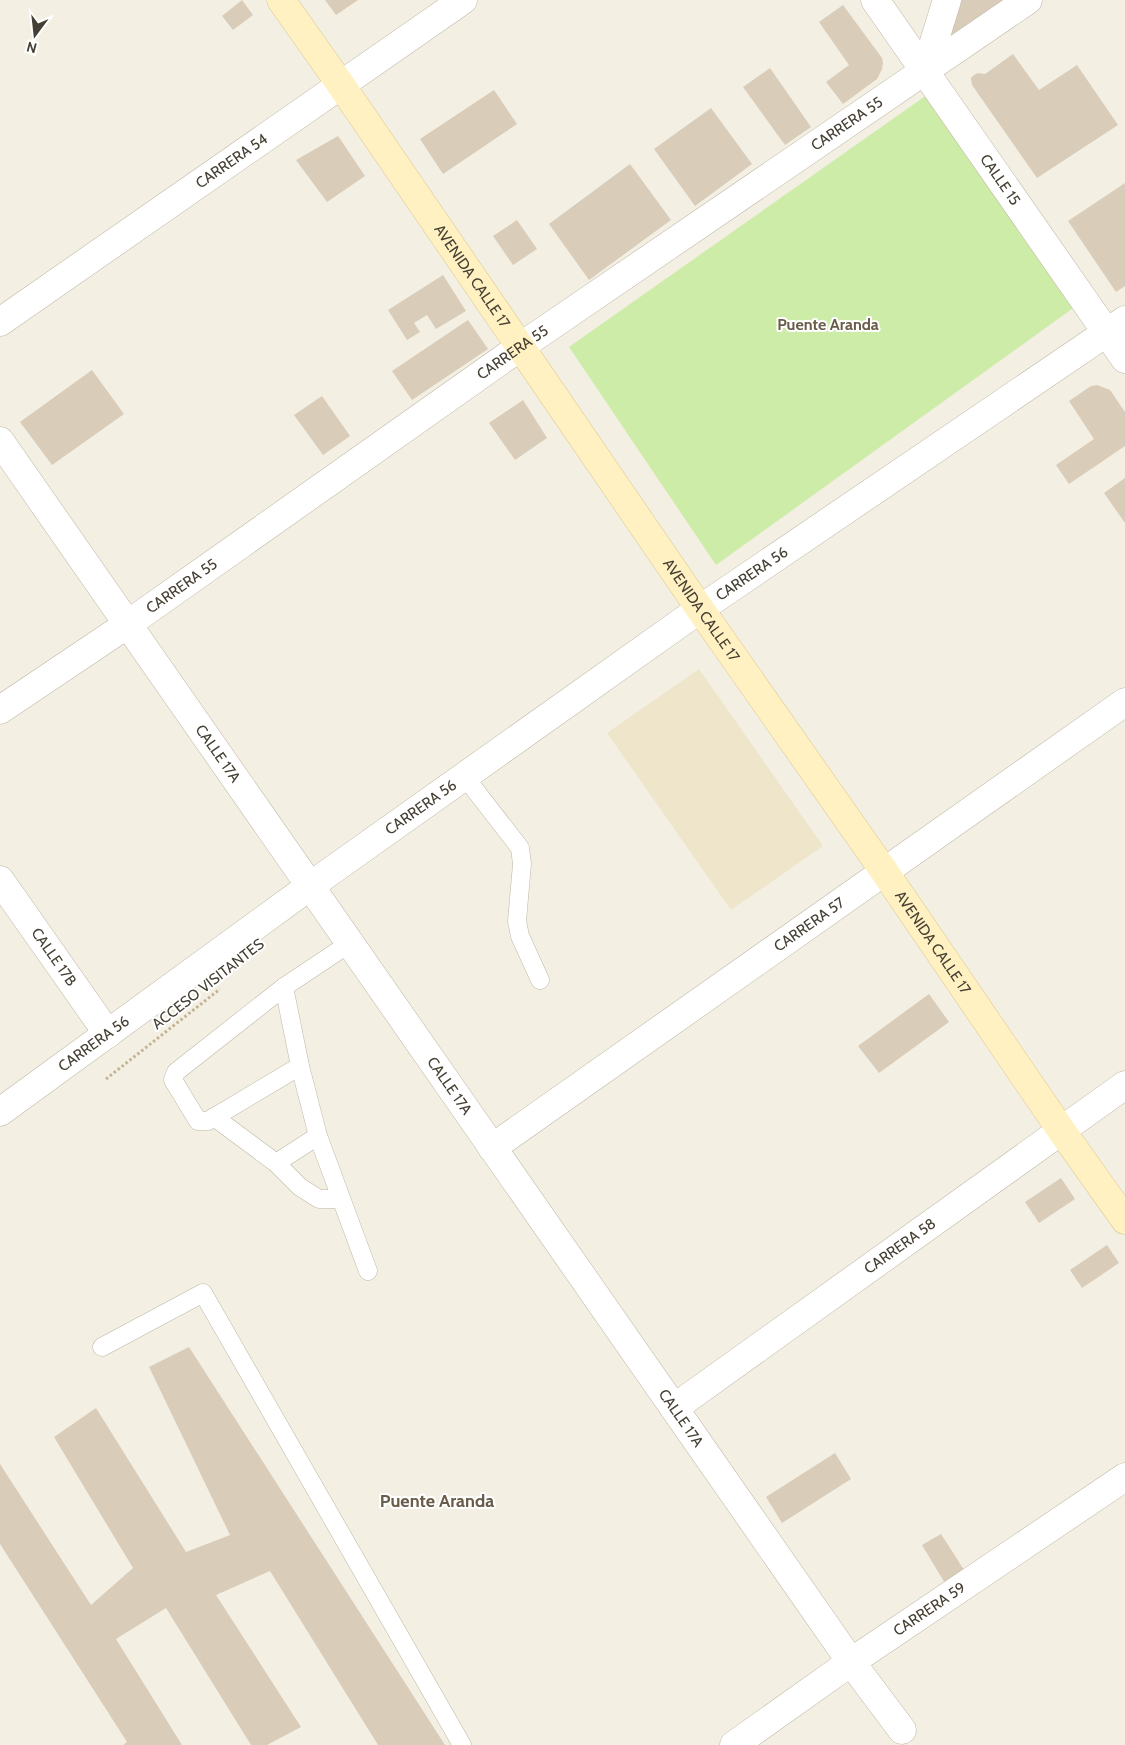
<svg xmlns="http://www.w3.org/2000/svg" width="1125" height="1745" viewBox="0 0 1125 1745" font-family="Cabin,sans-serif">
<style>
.education{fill:#eee5cb}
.green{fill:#cceca7}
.building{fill:#d9cdba}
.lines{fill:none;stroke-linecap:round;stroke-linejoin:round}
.lane-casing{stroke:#c0b7a5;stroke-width:19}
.street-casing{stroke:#c0b7a5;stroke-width:29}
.secondary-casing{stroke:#dbc890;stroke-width:29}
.path{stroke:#c3b394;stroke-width:3;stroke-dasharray:2.5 2.5;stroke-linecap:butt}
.lane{stroke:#fff;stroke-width:18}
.street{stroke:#fff;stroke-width:28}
.secondary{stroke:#fff1c1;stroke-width:28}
.labels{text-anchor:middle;stroke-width:4;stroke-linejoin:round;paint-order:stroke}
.street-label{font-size:15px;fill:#463f33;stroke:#fff}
.neighbourhood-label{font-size:16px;font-weight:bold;fill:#695d49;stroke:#fff}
.quarter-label{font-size:18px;font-weight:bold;fill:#695d49;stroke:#fff}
</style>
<rect width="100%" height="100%" fill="#f3efe3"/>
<polygon class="education" points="699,669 823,846 731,910 607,733"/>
<polygon class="green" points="934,90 1076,306 716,565 569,347"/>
<g class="building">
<polygon points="242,0 253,15 233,30 222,16"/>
<polygon points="325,0 358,0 336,15"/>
<polygon points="962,0 1005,0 939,50"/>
<polygon points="843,5 882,58 883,63 882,69 877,79 843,104 826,82 849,65 819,22"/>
<polygon points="1013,54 1039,90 1077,65 1118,125 1037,178 972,85 971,78 974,75 978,73 985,74"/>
<polygon points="770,68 811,127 785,145 743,87"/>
<polygon points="494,90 517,124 443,174 420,139"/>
<polygon points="711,108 752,164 695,206 654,149"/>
<polygon points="338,136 365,176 327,202 296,160"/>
<polygon points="630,164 671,220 589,280 549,224"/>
<polygon points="1125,183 1125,286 1116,292 1068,221"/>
<polygon points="517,220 537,249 513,265 493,236"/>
<polygon points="443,275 466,311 436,329 427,315 414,323 420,332 407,340 388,310"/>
<polygon points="468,320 488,349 412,400 392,371"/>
<polygon points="92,370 124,414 52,465 20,422"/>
<polygon points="1097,385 1110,390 1125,412 1125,446 1069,484 1056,465 1094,439 1069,401 1091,386"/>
<polygon points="322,396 350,436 323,455 294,415"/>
<polygon points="523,400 547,438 515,460 489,423"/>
<polygon points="1125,478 1125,523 1104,493"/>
<polygon points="929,994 949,1022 879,1073 858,1046"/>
<polygon points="1061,1178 1075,1199 1039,1223 1025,1202"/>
<polygon points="1107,1245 1119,1263 1082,1288 1070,1270"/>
<polygon points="189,1347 445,1745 378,1745 270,1571 216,1595 301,1727 267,1745 251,1745 166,1608 116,1639 182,1745 123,1745 127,1742 0,1544 0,1464 91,1605 133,1568 54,1437 96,1408 186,1552 230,1535 149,1367"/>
<polygon points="835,1453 851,1479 782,1523 766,1497"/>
<polygon points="941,1534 966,1573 946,1585 922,1545"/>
</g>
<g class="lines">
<g class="lane-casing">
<g id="lane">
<polyline points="465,777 520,848 522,864 517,921 520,936 540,980"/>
<polyline points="284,987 300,1066 318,1136 368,1271"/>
<polyline points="300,1066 208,1121 198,1121 173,1080 176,1072 284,987 350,943"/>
<polyline points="214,1117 276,1163 300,1187 319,1199 341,1199"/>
<polyline points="276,1163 318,1136"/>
<polyline points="102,1347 203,1293 462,1745"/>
</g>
</g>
<g class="street-casing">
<g id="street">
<path id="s1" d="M875,0L1125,359"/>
<polyline points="925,71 947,0"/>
<path id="s2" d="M0,322L463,0"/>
<path id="s3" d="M0,441L851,1662L902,1730"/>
<path id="s4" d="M0,710L128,624L520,347L1028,0"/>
<path id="s5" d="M0,880L108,1034"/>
<path id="s6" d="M310,886L700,609L1125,320"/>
<path id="s7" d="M0,1112L310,886"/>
<path id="s8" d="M492,1148L1125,702"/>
<path id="s9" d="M674,1408L1125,1085"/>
<path id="s10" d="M734,1745L851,1662L1125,1477"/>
</g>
</g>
<g class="secondary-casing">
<g id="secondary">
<path id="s11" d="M281,0L341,85L700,609L884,871L1061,1130L1125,1220"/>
</g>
</g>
<polyline class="path" points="106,1079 220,989"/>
<use href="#lane" class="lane"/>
<use href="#street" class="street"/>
<use href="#secondary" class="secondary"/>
</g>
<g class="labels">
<g class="street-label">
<text dy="5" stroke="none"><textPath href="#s4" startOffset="1030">CARRERA 55</textPath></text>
<text dy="5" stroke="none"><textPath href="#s2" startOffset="282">CARRERA 54</textPath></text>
<text dy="5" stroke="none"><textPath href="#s1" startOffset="219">CALLE 15</textPath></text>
<text dy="5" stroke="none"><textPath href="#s11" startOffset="336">AVENIDA CALLE 17</textPath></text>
<text dy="5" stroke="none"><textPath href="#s4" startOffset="625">CARRERA 55</textPath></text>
<text dy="5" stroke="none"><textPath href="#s6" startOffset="541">CARRERA 56</textPath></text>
<text dy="5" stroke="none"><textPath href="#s4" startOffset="220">CARRERA 55</textPath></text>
<text dy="5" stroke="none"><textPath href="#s11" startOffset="741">AVENIDA CALLE 17</textPath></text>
<text dy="5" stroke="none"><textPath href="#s3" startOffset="381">CALLE 17A</textPath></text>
<text dy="5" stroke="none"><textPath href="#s6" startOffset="136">CARRERA 56</textPath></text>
<text dy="5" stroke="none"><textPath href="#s8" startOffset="388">CARRERA 57</textPath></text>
<text dy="5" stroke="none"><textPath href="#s11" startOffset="1146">AVENIDA CALLE 17</textPath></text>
<text dy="5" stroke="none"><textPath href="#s5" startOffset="94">CALLE 17B</textPath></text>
<text transform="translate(208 984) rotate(-38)" y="5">ACCESO VISITANTES</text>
<text dy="5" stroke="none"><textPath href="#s7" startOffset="116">CARRERA 56</textPath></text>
<text dy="5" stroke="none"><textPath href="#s3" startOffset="786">CALLE 17A</textPath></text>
<text dy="5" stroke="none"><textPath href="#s9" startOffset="278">CARRERA 58</textPath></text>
<text dy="5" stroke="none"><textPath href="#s3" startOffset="1191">CALLE 17A</textPath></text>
<text dy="5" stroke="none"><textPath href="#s10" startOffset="238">CARRERA 59</textPath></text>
</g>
<g class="neighbourhood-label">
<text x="828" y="330">Puente Aranda</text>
</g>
<g class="quarter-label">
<text x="437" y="1507">Puente Aranda</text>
</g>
</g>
<g transform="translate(35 35) rotate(195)" stroke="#ffffff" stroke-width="4" paint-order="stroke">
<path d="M0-4L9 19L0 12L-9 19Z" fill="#463f33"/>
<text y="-8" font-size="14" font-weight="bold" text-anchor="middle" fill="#463f33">N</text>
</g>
</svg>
